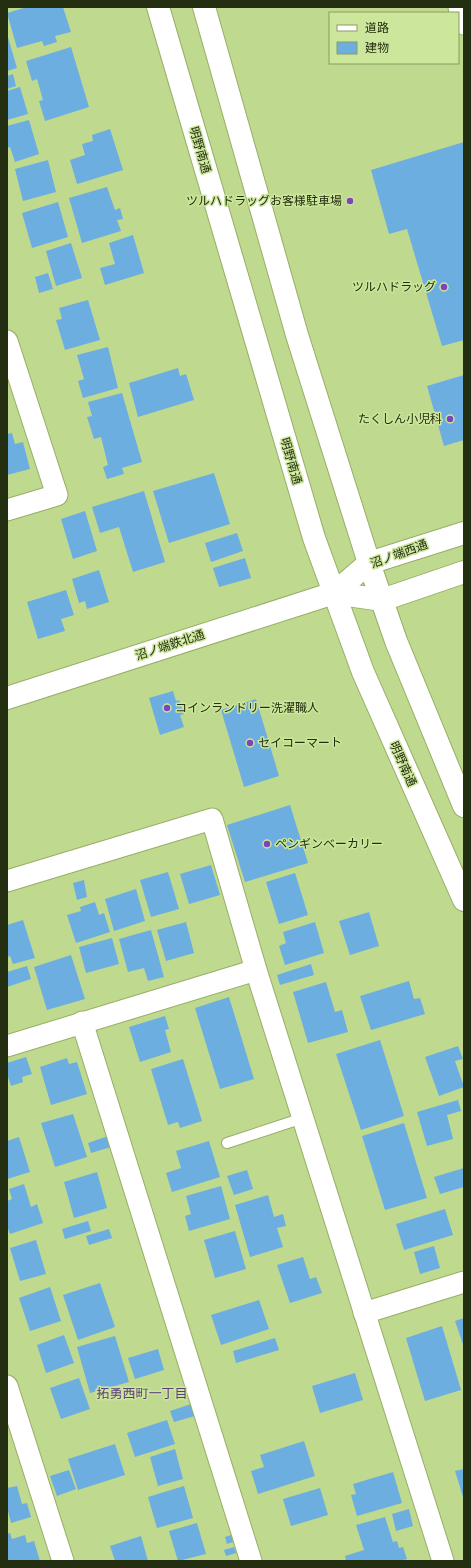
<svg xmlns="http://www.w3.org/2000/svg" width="471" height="1568" viewBox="0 0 471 1568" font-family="'Asap Condensed','Noto Sans JP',sans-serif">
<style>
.building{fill:#6daee1}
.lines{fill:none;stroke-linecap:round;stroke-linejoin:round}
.lane-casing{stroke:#97ae66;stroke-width:12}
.street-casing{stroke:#97ae66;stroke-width:23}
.secondary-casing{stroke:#97ae66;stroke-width:24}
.lane{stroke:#fff;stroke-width:10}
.street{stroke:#fff;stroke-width:21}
.secondary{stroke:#fff;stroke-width:22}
.poi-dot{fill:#7f44ba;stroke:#cce69c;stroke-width:1.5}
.labels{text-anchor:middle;stroke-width:3;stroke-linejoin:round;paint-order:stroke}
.street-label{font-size:12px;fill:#242e10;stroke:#cce69c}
.poi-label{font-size:12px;fill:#242e10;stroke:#cce69c;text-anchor:end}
.neighbourhood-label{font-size:13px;fill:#5b3f7b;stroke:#cce69c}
</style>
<rect width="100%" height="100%" fill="#bfd98f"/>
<g class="building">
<polygon points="27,7 63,7 71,32 55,36 57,42 44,46 42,41 17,48 7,13"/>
<polygon points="7,34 17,68 7,71"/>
<polygon points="71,47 89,107 45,121 39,101 43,100 37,79 32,81 26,61"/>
<polygon points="13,74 16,86 7,89 7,76"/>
<polygon points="20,87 28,114 7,120 7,91"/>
<polygon points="29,120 39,154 15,162 10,147 7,148 7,126"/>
<polygon points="110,129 123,170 77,184 70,160 85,155 82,144 93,141 92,135"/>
<polygon points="464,142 464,340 442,346 407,229 389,234 371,170"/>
<polygon points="48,160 56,192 23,201 15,169"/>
<polygon points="107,187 115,210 120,208 123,219 117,220 121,231 82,243 69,198"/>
<polygon points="58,202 68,237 32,248 22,213"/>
<polygon points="133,235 144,273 105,285 100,268 115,264 109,243"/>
<polygon points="71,243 82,278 56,286 46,251"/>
<polygon points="48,273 53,289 39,293 35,277"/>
<polygon points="88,300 100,340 65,350 56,320 62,319 59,308"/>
<polygon points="108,347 118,388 83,398 78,381 84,379 77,355"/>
<polygon points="178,368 180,376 186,374 194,400 138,417 129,383"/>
<polygon points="464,375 464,440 444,446 427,386"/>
<polygon points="122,393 142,462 122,468 124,474 107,479 103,467 108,465 101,437 94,439 87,417 92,416 88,402"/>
<polygon points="12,433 15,444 23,442 30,469 7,475 7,434"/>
<polygon points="214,473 230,524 169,543 153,491"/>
<polygon points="144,491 165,562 133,572 119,527 100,533 92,507"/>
<polygon points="85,511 97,551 73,559 61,519"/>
<polygon points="237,533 243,551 211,562 205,543"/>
<polygon points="245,558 251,578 219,587 213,568"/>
<polygon points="99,570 109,602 87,609 85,601 79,603 72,579"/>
<polygon points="66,590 74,615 61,619 65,631 38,639 27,602"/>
<polygon points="173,691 176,701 179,700 184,714 180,715 184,727 160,735 149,698"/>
<polygon points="256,699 279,776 244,787 221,710"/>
<polygon points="290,805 308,863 245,882 227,825"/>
<polygon points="211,865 220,895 189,904 180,874"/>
<polygon points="168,872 179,909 151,917 140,880"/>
<polygon points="295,873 308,915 279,924 266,882"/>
<polygon points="84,880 87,897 77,900 73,883"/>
<polygon points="136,889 145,921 114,931 105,899"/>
<polygon points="95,902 99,915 104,913 110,932 76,943 67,915 81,911 80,907"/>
<polygon points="369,912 379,946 350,955 339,921"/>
<polygon points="23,920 35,958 13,964 10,956 7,957 7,925"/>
<polygon points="186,922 194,953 166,961 157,930"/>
<polygon points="315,922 324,953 285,965 279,946 286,943 283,932"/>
<polygon points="151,930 164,977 148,981 144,968 128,972 119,939"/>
<polygon points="112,938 119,964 86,973 79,947"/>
<polygon points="71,955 85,999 47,1010 34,967"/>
<polygon points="311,964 314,975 280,985 277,975"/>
<polygon points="27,966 31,979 7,987 7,972"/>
<polygon points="409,981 414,999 420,998 425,1014 371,1030 360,996"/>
<polygon points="326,982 335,1012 342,1010 348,1032 308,1043 293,992"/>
<polygon points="229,997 254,1079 220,1089 195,1008"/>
<polygon points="165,1016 169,1029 165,1030 171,1052 140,1062 129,1027"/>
<polygon points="380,1040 404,1116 361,1130 336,1054"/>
<polygon points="458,1046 463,1059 455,1061 464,1087 439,1096 425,1057"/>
<polygon points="26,1057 32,1074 22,1077 23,1082 11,1086 7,1074 7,1063"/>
<polygon points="67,1058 69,1064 77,1062 87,1094 51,1105 40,1067"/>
<polygon points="183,1059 202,1121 180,1128 178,1122 168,1125 151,1069"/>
<polygon points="458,1100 461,1111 447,1115 453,1139 427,1146 417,1112"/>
<polygon points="73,1114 87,1157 55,1167 41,1123"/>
<polygon points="404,1123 427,1198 385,1210 362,1136"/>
<polygon points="108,1136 111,1147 91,1153 88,1143"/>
<polygon points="19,1137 30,1172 7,1179 7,1141"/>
<polygon points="209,1141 220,1177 172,1192 166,1173 181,1168 176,1151"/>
<polygon points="464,1168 464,1187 440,1194 434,1177"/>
<polygon points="247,1170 253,1189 234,1195 227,1176"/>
<polygon points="97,1172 107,1208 74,1218 64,1182"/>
<polygon points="24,1184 31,1207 37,1204 43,1223 10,1234 7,1226 7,1201 12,1199 9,1189"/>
<polygon points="221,1186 230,1219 189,1231 185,1216 191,1214 186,1196"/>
<polygon points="268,1195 274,1217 283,1214 286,1226 277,1228 283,1247 250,1257 235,1205"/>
<polygon points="445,1209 453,1235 404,1250 396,1224"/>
<polygon points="88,1221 91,1231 65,1239 62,1229"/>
<polygon points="109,1229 112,1238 89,1245 86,1236"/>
<polygon points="235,1231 246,1269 215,1278 204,1240"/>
<polygon points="36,1240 46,1274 20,1281 10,1248"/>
<polygon points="434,1246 440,1268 420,1274 414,1252"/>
<polygon points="303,1257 310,1279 316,1277 322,1293 290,1303 277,1265"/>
<polygon points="100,1283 115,1327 78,1340 63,1295"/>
<polygon points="50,1287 61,1321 30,1331 19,1298"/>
<polygon points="259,1300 269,1329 221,1345 211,1315"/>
<polygon points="464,1318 464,1347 455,1321"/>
<polygon points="442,1326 461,1390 425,1401 406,1338"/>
<polygon points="64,1335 74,1363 46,1373 37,1345"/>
<polygon points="115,1336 129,1382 90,1393 77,1347"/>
<polygon points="275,1338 279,1350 236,1363 233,1351"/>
<polygon points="158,1349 164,1370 135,1379 128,1358"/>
<polygon points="355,1373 363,1400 320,1413 312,1386"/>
<polygon points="79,1378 90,1409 61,1419 50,1388"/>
<polygon points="191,1404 195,1416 174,1422 170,1411"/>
<polygon points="167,1420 175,1444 135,1457 127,1433"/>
<polygon points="304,1441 315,1476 258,1494 251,1471 264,1467 260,1455"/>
<polygon points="115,1444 125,1475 78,1490 68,1459"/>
<polygon points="175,1449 183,1479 158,1486 150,1457"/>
<polygon points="464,1469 464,1500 455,1471"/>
<polygon points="69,1470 76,1489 57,1496 50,1476"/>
<polygon points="393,1472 402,1503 357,1516 351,1495 356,1494 353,1484"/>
<polygon points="17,1486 22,1504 27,1503 31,1517 11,1523 7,1507 7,1488"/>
<polygon points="184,1486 193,1518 157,1528 148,1497"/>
<polygon points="320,1488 328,1515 291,1526 283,1499"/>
<polygon points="409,1509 413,1526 396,1531 392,1514"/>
<polygon points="385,1517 393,1542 397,1541 399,1548 403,1547 407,1559 399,1561 346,1561 345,1556 364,1550 356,1525"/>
<polygon points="197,1523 206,1554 178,1561 169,1531"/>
<polygon points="10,1533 12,1539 25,1535 27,1543 34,1541 40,1561 7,1561 7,1534"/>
<polygon points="231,1535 233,1542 227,1544 225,1537"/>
<polygon points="141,1536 148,1561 115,1561 110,1546"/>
<polygon points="234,1547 236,1553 226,1556 224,1550"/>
</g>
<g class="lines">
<g class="lane-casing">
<polyline id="lane" points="227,1143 303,1118"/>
</g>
<g class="street-casing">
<g id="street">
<polyline points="459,7 464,24"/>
<polyline points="7,341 57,495 7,510"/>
<polyline points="7,881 212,819 256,970 443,1561"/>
<polyline points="82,1022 251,1561"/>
<polyline points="7,1046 256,970"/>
<polyline points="364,1313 464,1282"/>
<polyline points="7,1386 63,1561"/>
</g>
</g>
<g class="secondary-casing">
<g id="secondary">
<polyline points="158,7 314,538 363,672 464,900"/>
<polyline points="204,7 297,335 369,563 396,641 464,806"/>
<polyline points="334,593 382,600 464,572"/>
<polyline points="7,698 334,593 369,563 464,533"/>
</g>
</g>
<use href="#lane" class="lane"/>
<use href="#street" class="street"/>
<use href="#secondary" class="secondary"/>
</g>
<g class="poi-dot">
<circle cx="350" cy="201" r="4"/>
<circle cx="444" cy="287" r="4"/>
<circle cx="450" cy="419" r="4"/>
<circle cx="167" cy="708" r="4"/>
<circle cx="250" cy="743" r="4"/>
<circle cx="267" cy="844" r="4"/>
</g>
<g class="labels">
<g class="street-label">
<text transform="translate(200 150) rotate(74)" y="4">明野南通</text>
<text transform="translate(291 461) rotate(74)" y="4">明野南通</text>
<text transform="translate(399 554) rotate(-20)" y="4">沼ノ端西通</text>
<text transform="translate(170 645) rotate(-18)" y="4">沼ノ端鉄北通</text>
<text transform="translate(403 764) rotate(66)" y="4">明野南通</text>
</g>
<g class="poi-label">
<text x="342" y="205">ツルハドラッグお客様駐車場</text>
<text x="436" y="291">ツルハドラッグ</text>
<text x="442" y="423">たくしん小児科</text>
<text x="175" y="712" text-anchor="start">コインランドリー洗濯職人</text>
<text x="258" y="747" text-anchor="start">セイコーマート</text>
<text x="275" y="848" text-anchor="start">ペンギンベーカリー</text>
</g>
<g class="neighbourhood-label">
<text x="142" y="1398">拓勇西町一丁目</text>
</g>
</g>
<rect width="471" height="1568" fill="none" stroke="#242e10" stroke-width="16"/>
<rect x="329" y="12" width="130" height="52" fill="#cce69c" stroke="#899c64"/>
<rect x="337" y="25" width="20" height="6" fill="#ffffff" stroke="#899c64"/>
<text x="365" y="32" font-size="12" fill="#242e10">道路</text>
<rect x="337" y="42" width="20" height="12" fill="#6daee1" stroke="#899c64"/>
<text x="365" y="52" font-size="12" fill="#242e10">建物</text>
</svg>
